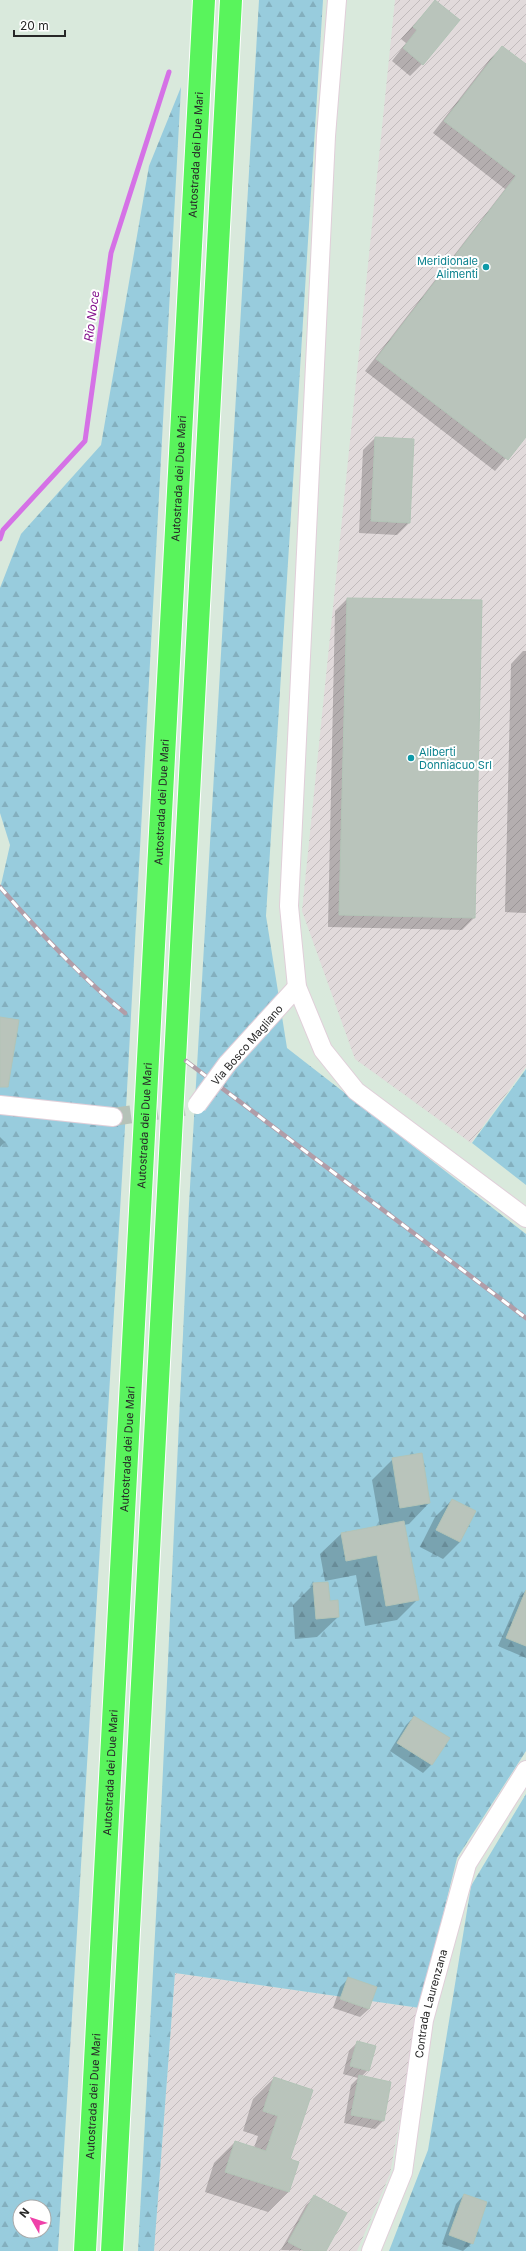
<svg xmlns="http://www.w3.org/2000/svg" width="526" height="2251" viewBox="0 0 526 2251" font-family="Inter,sans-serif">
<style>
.industrial{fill:url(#industrial-furrows)}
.forest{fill:url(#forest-firs);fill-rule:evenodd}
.shadow{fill:#0003}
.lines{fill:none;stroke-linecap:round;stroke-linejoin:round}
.stream{stroke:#d571e6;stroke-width:5}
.building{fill:#b9c4bb;stroke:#b3c4b7}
.street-tunnel{stroke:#b5c2b8;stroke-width:18;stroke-dasharray:18 9;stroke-linecap:butt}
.street-casing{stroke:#e0cfd9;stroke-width:20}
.highway-casing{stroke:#fff;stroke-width:24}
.street{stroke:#fff;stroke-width:18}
.highway{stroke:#59f45c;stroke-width:22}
.rail-casing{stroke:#b19da8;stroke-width:4.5}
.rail{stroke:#fff;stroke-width:3;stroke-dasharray:9;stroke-linecap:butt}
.street-bridge-casing{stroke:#e0cfd9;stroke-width:20;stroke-linecap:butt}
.street-bridge{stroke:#fff;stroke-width:18}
.culture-dot{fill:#0f9aa8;stroke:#fff;stroke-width:1.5}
.labels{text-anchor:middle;stroke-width:4;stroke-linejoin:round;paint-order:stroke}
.street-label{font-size:11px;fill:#272727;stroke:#fff}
.culture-label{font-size:11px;fill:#0d838f;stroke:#fff;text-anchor:end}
.water-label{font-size:12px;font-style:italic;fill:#85148e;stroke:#fff}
</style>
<defs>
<pattern id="industrial-furrows" width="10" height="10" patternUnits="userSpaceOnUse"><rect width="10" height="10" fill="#e1dadb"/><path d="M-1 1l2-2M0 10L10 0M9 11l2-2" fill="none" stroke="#c1bbbc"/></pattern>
<pattern id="forest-firs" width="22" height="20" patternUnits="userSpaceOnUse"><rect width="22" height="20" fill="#98ccdd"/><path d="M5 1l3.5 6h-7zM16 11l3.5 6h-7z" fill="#83afbe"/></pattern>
</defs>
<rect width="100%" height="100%" fill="#d9e9dc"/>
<g class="industrial">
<polygon points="395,0 526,0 526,1067 471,1143 355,1059 302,911"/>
<polygon points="175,1973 420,2008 390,2174 357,2251 154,2251"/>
</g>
<g class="forest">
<polygon points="259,0 323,0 266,916 287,1048 526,1234 526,1751 457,1858 420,2008 175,1973 154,2251 138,2251 158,1878 189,1204"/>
<path d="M181,87L125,1127L58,2251H0V889L10,845L0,813V588L21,534L101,445L149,166ZM20,2207H44V2231H20Z"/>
<polygon points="526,1069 526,1185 472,1143"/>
<polygon points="526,1794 526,2251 389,2251 428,2150 471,1886"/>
</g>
<g class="shadow">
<polygon points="435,1 422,64 410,76 392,61 406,43 401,39"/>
<polygon points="502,47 526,65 526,435 495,471 365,371 505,189 433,133 490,59"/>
<polygon points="375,438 409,523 397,535 359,533 363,450"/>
<polygon points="347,599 474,918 462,930 328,927 335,611"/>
<polygon points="523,651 526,651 526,913 505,912 511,664"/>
<polygon points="0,1137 5,1142 0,1147"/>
<polygon points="421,1454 429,1503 409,1524 404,1525 418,1599 397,1620 365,1626 356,1575 325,1581 320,1554 341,1534 380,1526 372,1480 393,1459"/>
<polygon points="452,1500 475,1512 460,1542 443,1559 420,1547 435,1517"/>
<polygon points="314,1584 329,1602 338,1617 317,1637 295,1639 293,1605"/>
<polygon points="526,1590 526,1658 498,1646 519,1598"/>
<polygon points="414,1717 431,1765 423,1773 390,1751 406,1725"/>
<polygon points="348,1979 376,1988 369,2009 360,2017 333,2008 340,1987"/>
<polygon points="358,2043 368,2070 361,2077 390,2083 383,2121 375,2129 344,2123 351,2085 358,2078 343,2074 349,2051"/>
<polygon points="274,2078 289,2159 289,2191 268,2212 205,2192 214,2163 235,2142 254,2148 258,2136 243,2131 253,2099"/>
<polygon points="464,2195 472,2243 463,2251 442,2244 456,2204"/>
<polygon points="315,2197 325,2251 281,2250 306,2205"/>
</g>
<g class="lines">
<polyline class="stream" points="0,539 3,530 85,441 111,253 169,72"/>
</g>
<g class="building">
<polygon points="435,0 460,20 423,65 403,48 417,30 413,27"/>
<polygon points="502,46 526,64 526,437 508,460 376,359 516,176 444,121"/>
<polygon points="375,437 414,439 410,523 371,521"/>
<polygon points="347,598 482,600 475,918 339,915"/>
<polygon points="0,1017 19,1020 8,1087 0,1087"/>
<polygon points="422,1453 430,1503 400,1508 392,1458"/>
<polygon points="452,1499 476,1511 460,1542 436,1530"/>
<polygon points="404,1521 419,1600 386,1606 377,1555 346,1561 341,1533"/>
<polygon points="328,1582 330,1601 338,1600 339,1617 316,1619 313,1583"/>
<polygon points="526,1590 526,1646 506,1638"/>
<polygon points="414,1716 450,1738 432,1765 397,1743"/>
<polygon points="348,1977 377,1987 369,2009 340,1999"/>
<polygon points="357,2041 376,2046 369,2071 350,2066"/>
<polygon points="359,2075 391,2082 384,2121 351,2115"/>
<polygon points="274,2077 313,2090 290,2159 299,2162 289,2192 225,2172 235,2141 266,2151 278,2116 263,2111"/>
<polygon points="464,2194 487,2202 473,2244 449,2235"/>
<polygon points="314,2195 347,2213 326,2251 305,2251 288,2242"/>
</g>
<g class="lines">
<polyline class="street-tunnel" points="113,1117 197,1105"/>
<g class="street-casing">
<g id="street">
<polyline points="337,0 326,136 289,906 297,987 323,1050 356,1091 526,1218"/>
<polyline points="227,1064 297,987"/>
<polyline points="0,1105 113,1117"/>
<path id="s1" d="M371,2251L403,2172L424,2020L467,1864L526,1770"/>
</g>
</g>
<g class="highway-casing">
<g id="highway">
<path id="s2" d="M85,2251L204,0"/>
<polyline points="112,2251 231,0"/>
</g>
</g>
<use href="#street" class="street"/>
<use href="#highway" class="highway"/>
<g class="rail-casing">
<g id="rail">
<path d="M0,887C39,932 79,975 125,1013"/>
<polyline points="186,1061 526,1318"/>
</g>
</g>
<use href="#rail" class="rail"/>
<g class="street-bridge-casing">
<polyline id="street-bridge" points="197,1105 227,1064"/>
</g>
<use href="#street-bridge" class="street-bridge"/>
</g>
<g class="culture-dot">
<circle cx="486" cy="267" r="4"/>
<circle cx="411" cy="758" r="4"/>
</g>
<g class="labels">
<g class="street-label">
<text dy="4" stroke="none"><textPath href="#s2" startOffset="2099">Autostrada dei Due Mari</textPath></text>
<text dy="4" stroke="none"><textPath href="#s2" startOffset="1775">Autostrada dei Due Mari</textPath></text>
<text dy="4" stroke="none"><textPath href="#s2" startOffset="1451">Autostrada dei Due Mari</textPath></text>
<text transform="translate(247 1045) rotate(-49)" y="4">Via Bosco Magliano</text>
<text dy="4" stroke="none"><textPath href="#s2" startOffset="1127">Autostrada dei Due Mari</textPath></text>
<text dy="4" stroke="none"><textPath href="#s2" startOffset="803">Autostrada dei Due Mari</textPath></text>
<text dy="4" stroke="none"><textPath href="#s2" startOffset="479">Autostrada dei Due Mari</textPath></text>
<text dy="4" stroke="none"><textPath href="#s1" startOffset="256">Contrada Laurenzana</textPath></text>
<text dy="4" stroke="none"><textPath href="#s2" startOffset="155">Autostrada dei Due Mari</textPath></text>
</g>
<g class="culture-label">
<text x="478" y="265">Meridionale<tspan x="478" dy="13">Alimenti</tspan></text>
<text x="419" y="756" text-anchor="start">Aliberti<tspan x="419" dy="13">Donniacuo Srl</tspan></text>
</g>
<g class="water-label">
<text transform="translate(92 316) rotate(-82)" y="4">Rio Noce</text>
</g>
</g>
<g transform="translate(32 2219) rotate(309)"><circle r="19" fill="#ffffff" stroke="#a9a9a9"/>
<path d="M0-3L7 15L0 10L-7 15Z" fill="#ef41a9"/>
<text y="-6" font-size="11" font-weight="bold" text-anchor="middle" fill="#272727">N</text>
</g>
<path d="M14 30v6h51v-6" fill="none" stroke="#272727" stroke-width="2"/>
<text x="20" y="30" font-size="12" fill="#272727" stroke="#ffffff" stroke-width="3" paint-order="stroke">20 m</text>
</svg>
